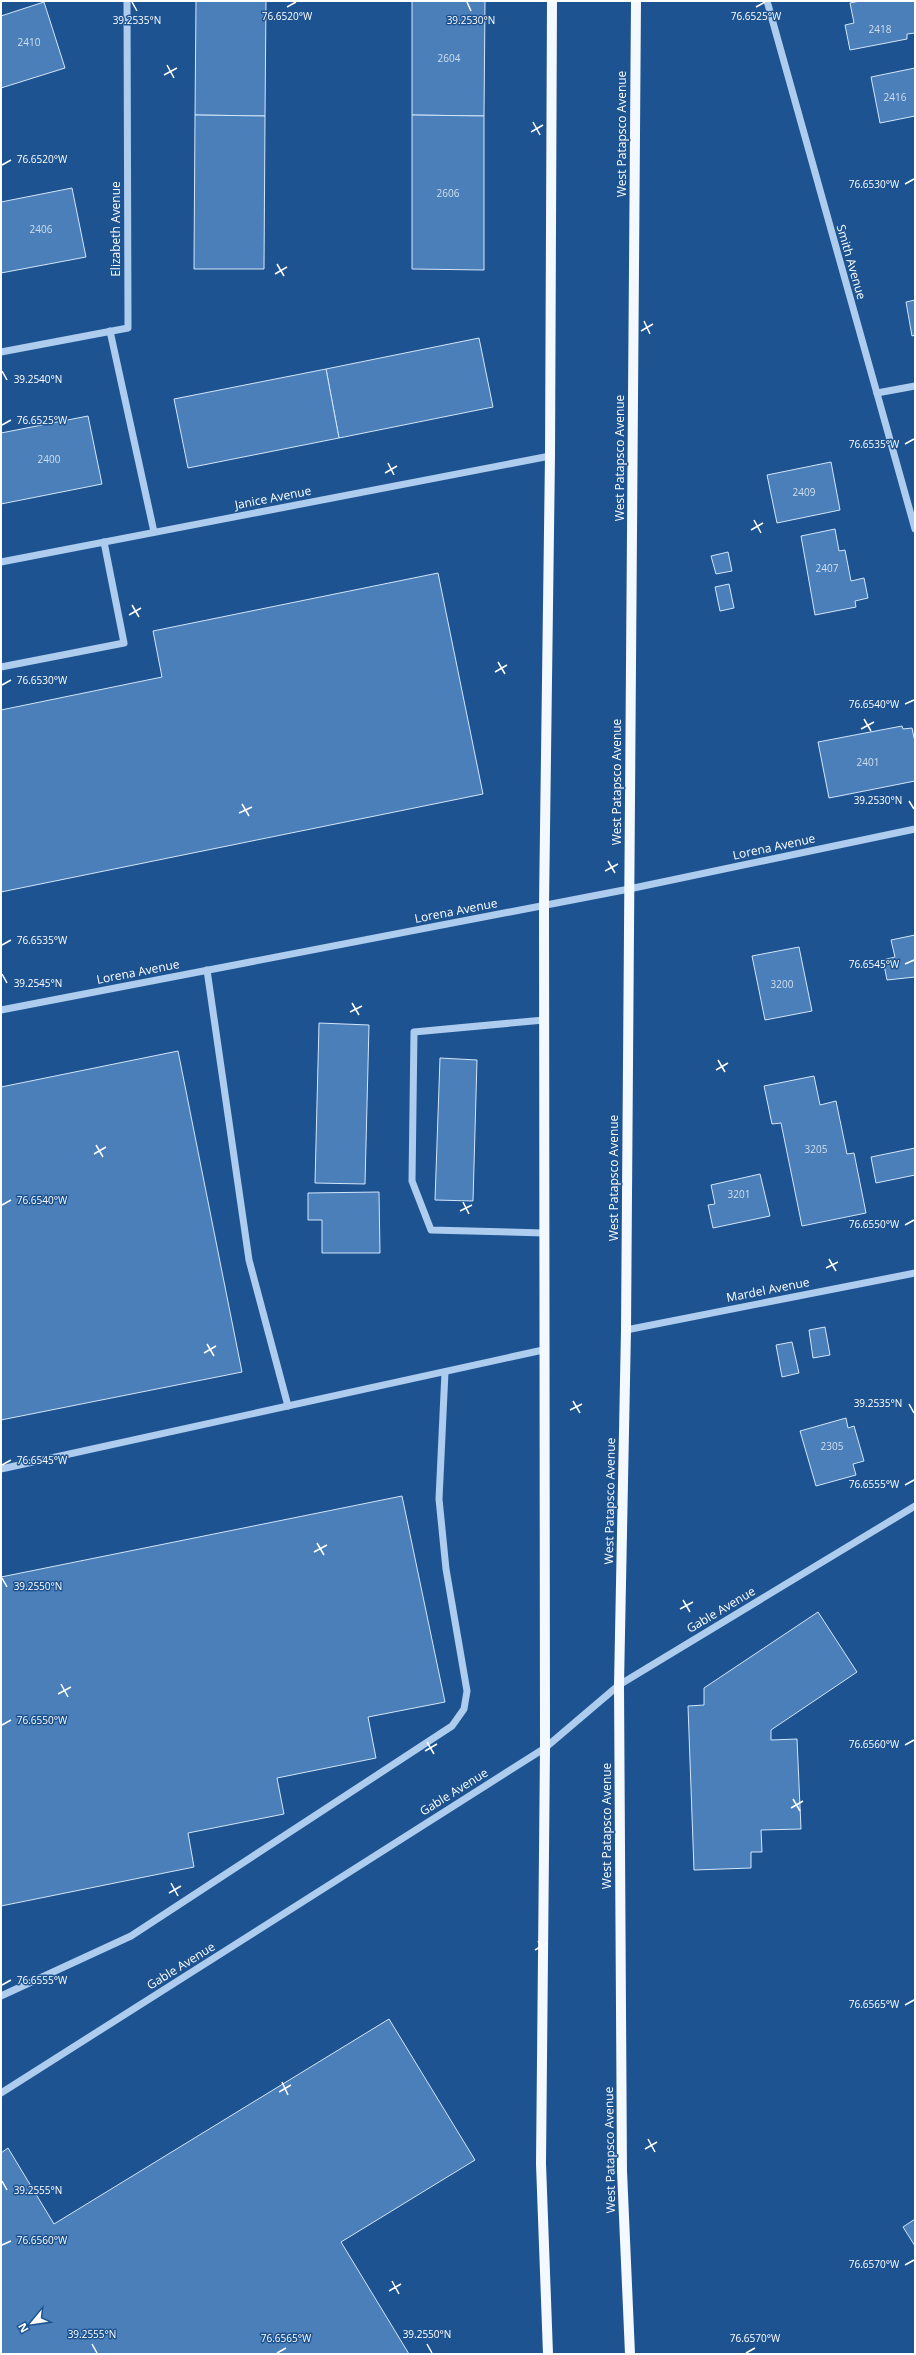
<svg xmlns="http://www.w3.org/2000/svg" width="916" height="2355" viewBox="0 0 916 2355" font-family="'Open Sans',sans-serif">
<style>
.building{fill:#4a7fb9;stroke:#d3e6fa}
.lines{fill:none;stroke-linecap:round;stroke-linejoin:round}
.minor{stroke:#adccee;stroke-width:7}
.major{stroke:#f4f8ff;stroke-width:10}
.ticks{fill:none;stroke:#fff;stroke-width:1.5}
.labels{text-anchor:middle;stroke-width:3;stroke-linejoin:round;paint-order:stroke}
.number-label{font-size:10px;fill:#d2dfee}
.street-label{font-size:12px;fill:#fff;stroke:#1d5391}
.ticks-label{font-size:10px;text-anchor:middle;fill:#fff;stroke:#1d5391;stroke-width:3;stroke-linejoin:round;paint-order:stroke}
</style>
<rect width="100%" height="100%" fill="#1d5391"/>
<g class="building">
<polygon points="196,1 266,1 265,116 195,115"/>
<polygon points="412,1 485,1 484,116 412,115"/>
<polygon points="860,1 915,1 915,33 907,34 907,39 850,50 845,25 854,23 850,3"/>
<polygon points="44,2 65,68 1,88 1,16"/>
<polygon points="915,68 915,116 880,123 871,77"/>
<polygon points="195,115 265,116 264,269 194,269"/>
<polygon points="412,115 484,116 484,270 412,269"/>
<polygon points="72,188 86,257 1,273 1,202"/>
<polygon points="915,300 915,335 912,336 906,302"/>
<polygon points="479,338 493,407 339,438 326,369"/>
<polygon points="326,369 339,438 188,468 174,399"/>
<polygon points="88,416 102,484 1,504 1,433"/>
<polygon points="831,462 840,510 777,523 767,475"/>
<polygon points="835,529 839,551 845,550 851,581 864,578 868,598 855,601 856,607 815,615 801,536"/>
<polygon points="728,552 732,571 716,574 711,556"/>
<polygon points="438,573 483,794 1,892 1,710 162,677 153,631"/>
<polygon points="729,584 734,608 720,611 715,587"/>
<polygon points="902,726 903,729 912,728 915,742 915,781 829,798 818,742"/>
<polygon points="915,935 915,977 887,980 883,960 895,957 891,940"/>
<polygon points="799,947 812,1011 765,1020 752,956"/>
<polygon points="319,1023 369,1025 365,1184 315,1183"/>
<polygon points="178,1051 242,1372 1,1420 1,1087"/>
<polygon points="440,1058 477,1060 473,1201 435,1200"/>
<polygon points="814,1076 820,1105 836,1101 847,1154 854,1153 866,1213 802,1226 781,1123 772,1124 764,1086"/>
<polygon points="915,1148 915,1175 876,1183 871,1157"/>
<polygon points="760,1174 770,1216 713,1228 708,1205 715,1204 711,1185"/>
<polygon points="379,1192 380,1253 322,1253 322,1220 308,1220 308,1193"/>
<polygon points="825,1327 830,1355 813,1358 809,1330"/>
<polygon points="792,1342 799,1373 782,1377 776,1345"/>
<polygon points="846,1418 848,1428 854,1426 864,1461 853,1464 856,1475 816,1486 800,1431"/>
<polygon points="402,1496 445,1702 368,1717 376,1758 277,1778 284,1814 188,1833 194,1867 1,1906 1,1577"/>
<polygon points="818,1612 857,1672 771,1730 771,1740 797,1739 801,1829 761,1830 762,1852 751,1852 751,1868 694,1870 688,1706 704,1705 704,1688"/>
<polygon points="389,2019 475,2160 341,2242 409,2354 1,2354 1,2153 8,2148 54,2224"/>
<polygon points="915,2219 915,2246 903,2227"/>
</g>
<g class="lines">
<g class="minor">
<polyline points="767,1 915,529"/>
<polyline points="110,331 154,532"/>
<polyline points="1,352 128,328 127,1"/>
<polyline points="877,393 915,386"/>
<polyline points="1,562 550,456"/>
<polyline points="1,667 124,643 104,542"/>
<polyline points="207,970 249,1260 288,1406"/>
<polyline points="1,1010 629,889 915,829"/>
<polyline points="544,1233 431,1230 412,1181 414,1032 544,1020"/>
<polyline points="626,1330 915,1273"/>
<polyline points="1,1469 543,1350"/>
<polyline points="1,1996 131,1936 452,1726 464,1709 467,1691 446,1569 439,1499 445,1372"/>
<polyline points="1,2093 545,1748 619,1685 915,1506"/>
</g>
<g class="major">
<polyline points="548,2354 541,2164 545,1748 544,905 550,456 552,1"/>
<polyline points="630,2354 622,2171 619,1685 626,1330 636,1"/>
</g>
</g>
<path class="ticks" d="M132,2L137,11M467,2L471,11M287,7L296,2M756,7L765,2M167,65L174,78M164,75L177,68M533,122L540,135M531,132L543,125M2,165L11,160M905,184L914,179M277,264L284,276M275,274L287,267M644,321L650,334M641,331L653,324M2,371L7,380M2,425L11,420M905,444L914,439M388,463L394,475M385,473L397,466M754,520L761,533M751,530L763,523M132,605L139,617M129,615L141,608M498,662L505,674M495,672L507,665M2,685L11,680M905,704L914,700M864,719L871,731M861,729L874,722M909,801L914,809M242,804L249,816M239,813L252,807M608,861L615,873M605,871L618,864M2,945L11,940M905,964L914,960M2,974L7,983M352,1003L359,1015M350,1012L362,1006M718,1060L725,1072M716,1070L728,1063M96,1145L103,1157M94,1154L106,1147M463,1202L469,1214M2,1205L11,1200M460,1211L472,1205M905,1225L914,1220M829,1259L836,1271M826,1268L838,1262M207,1344L214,1356M204,1353L216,1346M573,1401L580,1413M909,1404L914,1413M570,1410L582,1404M2,1465L11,1460M905,1485L914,1480M317,1543L324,1555M314,1552L327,1545M2,1578L7,1587M683,1600L690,1612M680,1609L693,1602M61,1684L68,1697M58,1694L71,1687M2,1725L11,1720M427,1742L434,1754M905,1745L914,1740M425,1751L437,1744M793,1799L800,1811M791,1808L803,1801M171,1883L178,1896M169,1893L181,1886M538,1941L544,1953M535,1950L547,1943M2,1985L11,1980M905,2005L914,2000M282,2082L288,2095M279,2092L291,2085M648,2139L655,2152M645,2149L657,2142M2,2181L7,2190M2,2245L11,2241M905,2265L914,2260M392,2281L399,2294M389,2291L401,2284M92,2344L97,2353M427,2344L432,2353M277,2353L286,2348M746,2353L755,2348"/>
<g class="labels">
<g class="number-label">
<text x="880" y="33">2418</text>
<text x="29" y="46">2410</text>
<text x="449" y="62">2604</text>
<text x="895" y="101">2416</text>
<text x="448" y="197">2606</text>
<text x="41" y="233">2406</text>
<text x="49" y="463">2400</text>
<text x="804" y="496">2409</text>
<text x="827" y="572">2407</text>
<text x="868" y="766">2401</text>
<text x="782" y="988">3200</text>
<text x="816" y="1153">3205</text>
<text x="739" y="1198">3201</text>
<text x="832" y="1450">2305</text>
</g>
<g class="street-label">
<text transform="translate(622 134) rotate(-90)" y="4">West Patapsco Avenue</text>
<text transform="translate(116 229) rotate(-90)" y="4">Elizabeth Avenue</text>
<text transform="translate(851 262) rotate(74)" y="4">Smith Avenue</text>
<text transform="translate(620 458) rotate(-90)" y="4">West Patapsco Avenue</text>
<text transform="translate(273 498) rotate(-11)" y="4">Janice Avenue</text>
<text transform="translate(617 782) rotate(-90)" y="4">West Patapsco Avenue</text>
<text transform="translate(774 847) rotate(-12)" y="4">Lorena Avenue</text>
<text transform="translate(456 911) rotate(-11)" y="4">Lorena Avenue</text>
<text transform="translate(138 972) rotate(-11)" y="4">Lorena Avenue</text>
<text transform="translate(614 1178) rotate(-90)" y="4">West Patapsco Avenue</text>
<text transform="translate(768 1290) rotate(-11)" y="4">Mardel Avenue</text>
<text transform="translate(610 1501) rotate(-89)" y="4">West Patapsco Avenue</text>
<text transform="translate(721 1610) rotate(-31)" y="4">Gable Avenue</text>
<text transform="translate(454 1792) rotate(-32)" y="4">Gable Avenue</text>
<text transform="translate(607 1826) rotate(-90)" y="4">West Patapsco Avenue</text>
<text transform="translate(181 1966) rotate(-32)" y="4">Gable Avenue</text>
<text transform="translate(610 2150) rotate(-91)" y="4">West Patapsco Avenue</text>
</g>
</g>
<g class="ticks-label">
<text x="287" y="20">76.6520°W</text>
<text x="756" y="20">76.6525°W</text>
<text x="137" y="24">39.2535°N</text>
<text x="471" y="24">39.2530°N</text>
<text x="42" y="163">76.6520°W</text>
<text x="874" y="188">76.6530°W</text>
<text x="38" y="383">39.2540°N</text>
<text x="42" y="424">76.6525°W</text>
<text x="874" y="448">76.6535°W</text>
<text x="42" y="684">76.6530°W</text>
<text x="874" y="708">76.6540°W</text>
<text x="878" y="804">39.2530°N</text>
<text x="42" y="944">76.6535°W</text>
<text x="874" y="968">76.6545°W</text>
<text x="38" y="987">39.2545°N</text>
<text x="42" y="1204">76.6540°W</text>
<text x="874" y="1228">76.6550°W</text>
<text x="878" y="1407">39.2535°N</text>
<text x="42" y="1464">76.6545°W</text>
<text x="874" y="1488">76.6555°W</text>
<text x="38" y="1590">39.2550°N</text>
<text x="42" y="1724">76.6550°W</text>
<text x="874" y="1748">76.6560°W</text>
<text x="42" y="1984">76.6555°W</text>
<text x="874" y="2008">76.6565°W</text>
<text x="38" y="2194">39.2555°N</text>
<text x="42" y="2244">76.6560°W</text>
<text x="874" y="2268">76.6570°W</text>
<text x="92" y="2338">39.2555°N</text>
<text x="427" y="2338">39.2550°N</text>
<text x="286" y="2342">76.6565°W</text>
<text x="755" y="2342">76.6570°W</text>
</g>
<rect width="916" height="2355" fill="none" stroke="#ffffff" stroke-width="4"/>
<g transform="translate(32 2323) rotate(241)" stroke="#1d5391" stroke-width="3" paint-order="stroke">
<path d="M0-3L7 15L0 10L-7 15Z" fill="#ffffff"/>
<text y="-6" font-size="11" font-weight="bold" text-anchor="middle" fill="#ffffff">N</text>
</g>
</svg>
